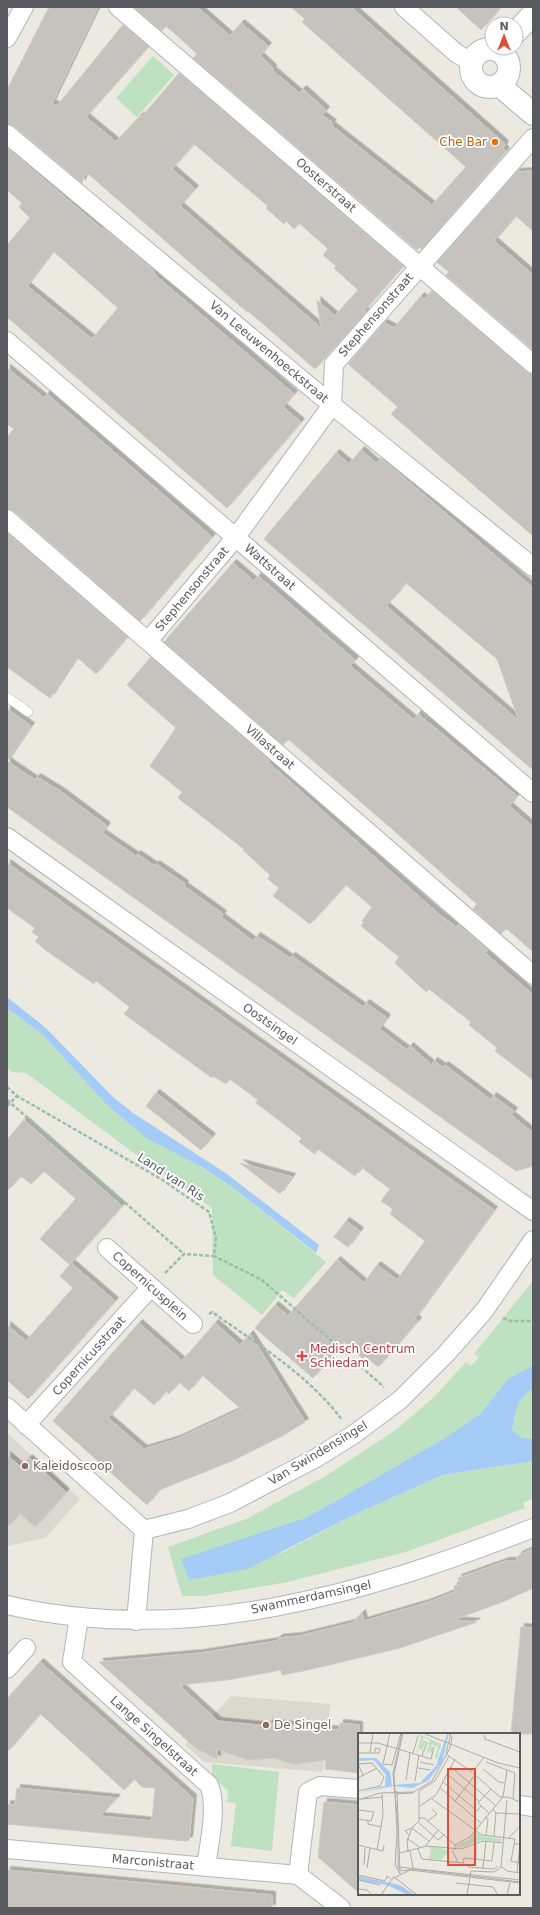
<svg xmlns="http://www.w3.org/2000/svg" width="540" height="1915" viewBox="0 0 540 1915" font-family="'DejaVu Sans',sans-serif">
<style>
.education{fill:#dad8cf}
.green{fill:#bee1c1}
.water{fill:#a4ccf7}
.building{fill:#c6c3be;stroke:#cfcbbf;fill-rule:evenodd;filter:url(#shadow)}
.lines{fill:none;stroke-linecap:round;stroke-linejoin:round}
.service-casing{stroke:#b3b5ba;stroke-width:10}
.minor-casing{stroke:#b3b5ba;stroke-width:20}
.tertiary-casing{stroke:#b3b5ba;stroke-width:24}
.path{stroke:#99c0a7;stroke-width:2.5;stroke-dasharray:4 2;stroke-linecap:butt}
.service{stroke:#fff;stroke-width:9}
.minor{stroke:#fff;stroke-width:18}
.tertiary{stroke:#fff;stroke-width:22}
.food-dot{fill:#e8710a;stroke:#fff;stroke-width:1.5}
.health-dot{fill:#e0444e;stroke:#fff;stroke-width:1.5}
.education-dot{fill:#8d6e63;stroke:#fff;stroke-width:1.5}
.labels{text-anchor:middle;stroke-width:3.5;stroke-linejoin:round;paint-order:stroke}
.food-label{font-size:12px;fill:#c56008;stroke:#fff;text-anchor:end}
.street-label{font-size:12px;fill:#595b60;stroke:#fff}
.health-label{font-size:12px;fill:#be3a42;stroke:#fff;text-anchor:start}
.education-label{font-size:12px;fill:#785e54;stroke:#fff;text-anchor:start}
.inset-road{fill:none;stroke:#adaca9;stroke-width:1}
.view{fill:#d85339;fill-opacity:0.15;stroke:#d85339;stroke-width:2}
.inset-edge{fill:none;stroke:#595b60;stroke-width:2}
</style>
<defs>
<filter id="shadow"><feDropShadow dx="3.5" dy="-3.5" stdDeviation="0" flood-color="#0004"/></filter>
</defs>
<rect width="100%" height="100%" fill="#ebe9e0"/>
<g class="education">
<polygon points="7,1433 80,1499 45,1538 7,1546"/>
<polygon points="231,1696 330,1704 323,1772 204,1762 185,1745"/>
</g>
<g class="green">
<polygon points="153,56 174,75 137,117 116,98"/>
<polygon points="7,1008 43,1035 105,1103 236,1190 326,1262 294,1298 282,1290 262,1315 213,1275 212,1208 179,1184 153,1167 26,1073 12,1072 7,1068"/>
<polygon points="533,1281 533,1365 508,1379 480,1414 445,1438 329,1505 305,1518 181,1560 281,1553 362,1511 443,1475 533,1461 533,1498 523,1503 525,1508 406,1552 283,1583 203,1596 182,1596 168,1547 246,1519 324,1477 396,1430 435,1396 466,1362 471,1366 479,1357 474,1354"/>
<path d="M533,1389V1439L522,1438L512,1430C515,1414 517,1396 533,1389Z"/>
<polygon points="212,1764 279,1772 272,1851 231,1846 236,1803 227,1802 228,1791 212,1775"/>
</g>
<g class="water">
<polygon points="7,997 46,1028 113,1097 133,1113 227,1174 319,1245 316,1253 236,1190 202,1167 145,1137 105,1103 43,1035 7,1008"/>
<path d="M533,1365V1389C517,1396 515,1414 512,1430L522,1438L533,1439V1461L443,1475L362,1511L247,1569L189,1580L181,1559L305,1518L329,1505L445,1438L480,1414L508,1379Z"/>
</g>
<g class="building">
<path d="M49,7H98L52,103L57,106L123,25L148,47L86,117L116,142L140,116L142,117L179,73L403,266L364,311L366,312L315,369L248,311L247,312L86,172L82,183L14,126L7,124V90ZM194,144L268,206L266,208L284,224L286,221L294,229L299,223L325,246L328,249L323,255L336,266L334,268L358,290L335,316L317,300L321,328L180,206L195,189L172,169Z"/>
<polygon points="138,7 197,7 230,36 241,23 268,46 260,56 273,68 272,70 299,93 303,89 326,110 322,115 333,123 331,125 432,205 466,167 302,22 305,19 291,7 351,7 505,144 503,148 506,151 422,249 420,247 417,250 193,58 197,54 182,40 166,26 162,31 136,9"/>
<polygon points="456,7 501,7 481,30"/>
<path d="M7,148L102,229L103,228L152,269L155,272L153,273L169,287L294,394L283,407L301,422L227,508L7,317V245L30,218L19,207L22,203L7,190ZM53,251L118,308L92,339L27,286Z"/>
<polygon points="533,171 533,231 516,216 494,241 533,275 533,350 446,275 449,272 437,262 517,172"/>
<polygon points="432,291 526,372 533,374 533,536 391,414 398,407 348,364 384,323 394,328 421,296 424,299"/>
<polygon points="7,368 44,398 47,394 212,537 140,621 14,511 7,509 7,437 14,429 7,424"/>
<path d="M361,450L376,463L381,458L533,588V770L264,539L336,453L349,464ZM406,583L497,659L519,721L386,606Z"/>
<polygon points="7,533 127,637 96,674 77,657 50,698 7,667"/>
<polygon points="233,563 254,581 258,576 355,660 350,666 414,720 418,714 517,796 509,806 533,827 533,952 506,928 501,934 473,909 477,904 461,890 384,822 288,739 283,745 164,642"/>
<polygon points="151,657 269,760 268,762 372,855 440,915 456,927 459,925 488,950 485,953 533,995 533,1080 495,1051 497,1048 469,1025 471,1022 429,989 426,992 395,963 399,957 361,926 364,922 362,921 372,907 346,885 310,924 273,896 279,888 268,879 270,875 243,850 244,849 178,798 182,792 150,766 176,728 127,685"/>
<polygon points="7,709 31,726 7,761"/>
<polygon points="7,761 35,780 37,777 60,791 107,826 102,833 136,856 137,854 155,866 156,864 185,884 184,886 223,914 221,917 253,941 257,936 290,958 292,956 363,1007 366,1003 387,1018 379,1029 407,1050 410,1046 432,1065 434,1061 443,1067 445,1065 491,1100 493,1096 514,1111 511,1115 533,1133 533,1166 516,1171 7,807"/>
<polygon points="7,863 494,1210 415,1318 418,1321 378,1367 365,1356 363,1359 344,1342 313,1378 255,1328 275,1305 288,1316 337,1260 364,1283 377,1265 397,1280 425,1241 390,1214 393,1209 381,1201 390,1189 361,1167 355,1176 318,1149 315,1154 299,1142 302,1138 256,1103 258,1100 230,1079 226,1084 213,1076 212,1078 124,1014 130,1007 96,981 94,984 44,949 35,941 39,937 32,932 35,928 7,908"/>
<polygon points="156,1093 212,1137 201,1150 146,1106"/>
<polygon points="24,1120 122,1206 71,1263 115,1301 28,1399 7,1380 7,1325 26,1341 73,1288 60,1276 70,1265 40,1239 76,1199 44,1171 31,1184 21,1176 7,1191 7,1140"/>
<polygon points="240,1163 292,1177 280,1194"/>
<polygon points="346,1221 360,1231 348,1247 334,1237"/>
<path d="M139,1323L182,1361L215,1323L240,1345L250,1334L305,1422L282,1436L232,1461L159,1490L147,1505L53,1421ZM202,1375L241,1409L177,1439L144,1449L108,1418L134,1388L154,1405L166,1391L169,1394L179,1382L189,1391Z"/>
<polygon points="7,1455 21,1467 29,1458 66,1492 35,1527 20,1513 7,1527"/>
<polygon points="533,1549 533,1588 505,1601 453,1620 477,1622 400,1648 308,1670 282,1675 281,1670 227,1680 179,1685 218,1721 268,1726 269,1723 339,1730 340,1723 359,1725 359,1773 325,1769 326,1760 293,1764 274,1758 248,1760 217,1749 217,1759 197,1749 99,1662 201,1653 276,1641 279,1638 299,1636 352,1623 362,1613 364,1621 426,1603 455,1592 454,1586 460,1584 458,1578 506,1561 516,1561 519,1555"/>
<polygon points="521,1627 533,1628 533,1734 511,1734"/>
<polygon points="40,1662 193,1798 189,1840 185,1841 7,1824 7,1804 15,1805 17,1788 117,1798 100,1816 152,1821 155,1788 142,1787 134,1779 124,1790 43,1716 40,1714 7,1752 7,1699"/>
<polygon points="324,1802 359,1805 359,1893 318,1857"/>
<polygon points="7,1870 272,1895 272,1908 7,1908"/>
</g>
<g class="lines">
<g class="service-casing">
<polyline id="service" points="7,697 28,712"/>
</g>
<g class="minor-casing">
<g id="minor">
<polyline points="118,7 533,364"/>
<polyline points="404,7 456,53 471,62"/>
<polyline points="7,38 24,7"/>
<polyline points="7,134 332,405 533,567"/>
<polyline points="7,341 533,793"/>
<polyline points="7,519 533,975"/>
<polyline points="148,641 236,537 332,405 334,364 533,138"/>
<polyline points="7,837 533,1211"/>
<polyline points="107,1248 193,1324"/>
<polyline points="7,1407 144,1530"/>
<polyline points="26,1425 151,1287"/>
<path d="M7,1605C188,1647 365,1594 533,1528"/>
<path d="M79,1617L72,1662L209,1785C218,1806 209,1844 206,1867"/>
<polyline points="136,1621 144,1530 188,1519 230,1503 316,1458 353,1435 400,1400 445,1355 484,1311 533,1240"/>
<polyline points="7,1669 26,1648"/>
<polyline points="519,1805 533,1807"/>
<polyline points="7,1849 298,1875"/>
<polyline points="298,1875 308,1792 320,1786 359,1789"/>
<polyline points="298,1875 341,1908"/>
</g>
</g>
<g class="tertiary-casing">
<g id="tertiary">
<polyline points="516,32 533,14"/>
<circle cx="490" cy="68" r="19"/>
<polyline points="501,83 506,91 533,114"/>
</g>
</g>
<g class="path">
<polyline points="7,1087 17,1096 161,1179 209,1212 216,1238 214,1256 262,1280 384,1387"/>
<polyline points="7,1100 184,1254"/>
<polyline points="7,1106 17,1096"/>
<polyline points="165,1273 184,1254 214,1256"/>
<path d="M209,1314L212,1312C257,1344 309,1375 342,1420"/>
<polyline points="503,1318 511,1321 533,1321"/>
</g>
<use href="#service" class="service"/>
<use href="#minor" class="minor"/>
<use href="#tertiary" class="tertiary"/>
</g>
<circle class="food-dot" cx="495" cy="142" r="4"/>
<path class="health-dot" d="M300 1350h4v4h4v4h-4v4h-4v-4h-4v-4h4z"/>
<g class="education-dot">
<circle cx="25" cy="1466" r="4"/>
<circle cx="266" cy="1725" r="4"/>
</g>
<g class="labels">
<g class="food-label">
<text x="487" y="146">Che Bar</text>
</g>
<g class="street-label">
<text transform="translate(326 185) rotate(41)" y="4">Oosterstraat</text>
<text transform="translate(376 315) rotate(-49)" y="4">Stephensonstraat</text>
<text transform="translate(269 352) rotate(40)" y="4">Van Leeuwenhoeckstraat</text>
<text transform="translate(270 567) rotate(41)" y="4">Wattstraat</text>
<text transform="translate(192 589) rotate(-50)" y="4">Stephensonstraat</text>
<text transform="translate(270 747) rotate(41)" y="4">Villastraat</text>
<text transform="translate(270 1024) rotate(35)" y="4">Oostsingel</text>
<text transform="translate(171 1177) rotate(33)" y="4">Land van Ris</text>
<text transform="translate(150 1286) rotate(42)" y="4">Copernicusplein</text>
<text transform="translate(89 1356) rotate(-48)" y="4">Copernicusstraat</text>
<text transform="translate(318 1453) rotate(-31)" y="4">Van Swindensingel</text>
<text transform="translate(311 1597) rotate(-12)" y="4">Swammerdamsingel</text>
<text transform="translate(154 1736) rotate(42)" y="4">Lange Singelstraat</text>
<text transform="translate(153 1862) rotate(5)" y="4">Marconistraat</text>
</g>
<g class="health-label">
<text x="310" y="1353">Medisch Centrum<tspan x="310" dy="14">Schiedam</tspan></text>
</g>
<g class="education-label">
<text x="33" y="1470">Kaleidoscoop</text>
<text x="274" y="1729">De Singel</text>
</g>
</g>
<g transform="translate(358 1733)">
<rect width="162" height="162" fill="#ebe9e0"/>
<path d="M58,0L83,11L79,25H77L80,14L78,13L73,12V14H76L73,20L70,18L68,22L72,8L66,4L64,7L68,8L64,17L61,15L59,20L63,4ZM118,99L124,103L144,106L143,109L124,107L99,116L98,113L110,107ZM70,114H79L91,118L83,127L71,126L73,116Z" fill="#bee1c1"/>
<path d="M91,0L84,29L70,48L54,55L35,53L0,60L27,53L28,42L16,27L0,28V25H18L32,39L34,52L62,50L78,33L89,1ZM0,143L42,152L57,162H50L29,152L0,147Z" fill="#a4ccf7"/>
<path class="inset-road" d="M32,0L25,31L34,32L43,0M44,0L35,40L40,92V135L45,138L55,136L162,149M65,0L140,30L162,35M126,2L127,6L162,19M0,10H20L73,26L76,14M12,19L15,0M0,20H21L22,16L17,15V19M55,20L60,3M64,23L69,9M91,23L114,39M91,23L88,20L93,0M62,29L76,32M128,29L157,40L155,66M0,31L14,30L26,44L22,53L0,58M0,31L5,42M93,34L137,72M60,35L72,37M125,36L141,49L146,50M115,39L126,24M115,40L142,64H150L162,69M89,41L121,68M0,45L19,35M48,47L52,20M57,48L61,22M85,49L119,78L123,73M82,55L123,90M36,56L39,61L54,60L74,48L92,15L94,5L91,0M39,58L42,141M3,66L25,64M74,66L124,102L157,106L153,128L162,130M0,67L22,60L56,59M97,68L117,42M62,73L78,62L97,26M135,76L138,80L162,81M0,77L16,79L13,88L0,86M131,80L120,70L133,56M127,84L130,86L128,102M61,85H66L86,102M10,88V91L23,94M70,88L79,81L74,76M61,90L80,107L86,102M55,96L71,108M51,102L47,98L54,95M86,102L97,112M136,103L138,80M151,105L162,93M50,106L63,115M157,111H162L159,139M0,112L25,118L26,112M118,112V126M67,114L80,97M60,116L64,126L105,130M19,117L25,82L24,61M94,117L100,129M97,117V112L112,104L145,64L149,37M52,118L55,135M50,119L49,108L54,95L61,88V58L77,48L91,23M41,120L69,113L103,116L125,108L145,110M105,130L106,125L134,128L136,110M105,130L111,134L136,136L140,133M6,132L7,115M143,133L149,138L162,140M41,134L162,147M9,135L12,115M125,135L128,108M42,141L37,132L39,99L36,41L45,0M0,142L27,148L29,143L33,146M35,143L59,162M0,147L22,152M98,150L135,154L140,162M0,156L9,157L14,162M23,162L34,146L52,137L162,150M109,162L113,138L136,139L143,134L149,67M149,162L152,150"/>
<path class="view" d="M90,36H117V132H90Z"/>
<rect width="162" height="162" class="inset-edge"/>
</g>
<rect width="540" height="1915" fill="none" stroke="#595b60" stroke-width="16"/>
<g transform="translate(504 36)"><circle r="19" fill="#ffffff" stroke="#bdbdbf"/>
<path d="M0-3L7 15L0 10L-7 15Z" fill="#d85339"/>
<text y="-6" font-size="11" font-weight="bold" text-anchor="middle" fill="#595b60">N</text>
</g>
</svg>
